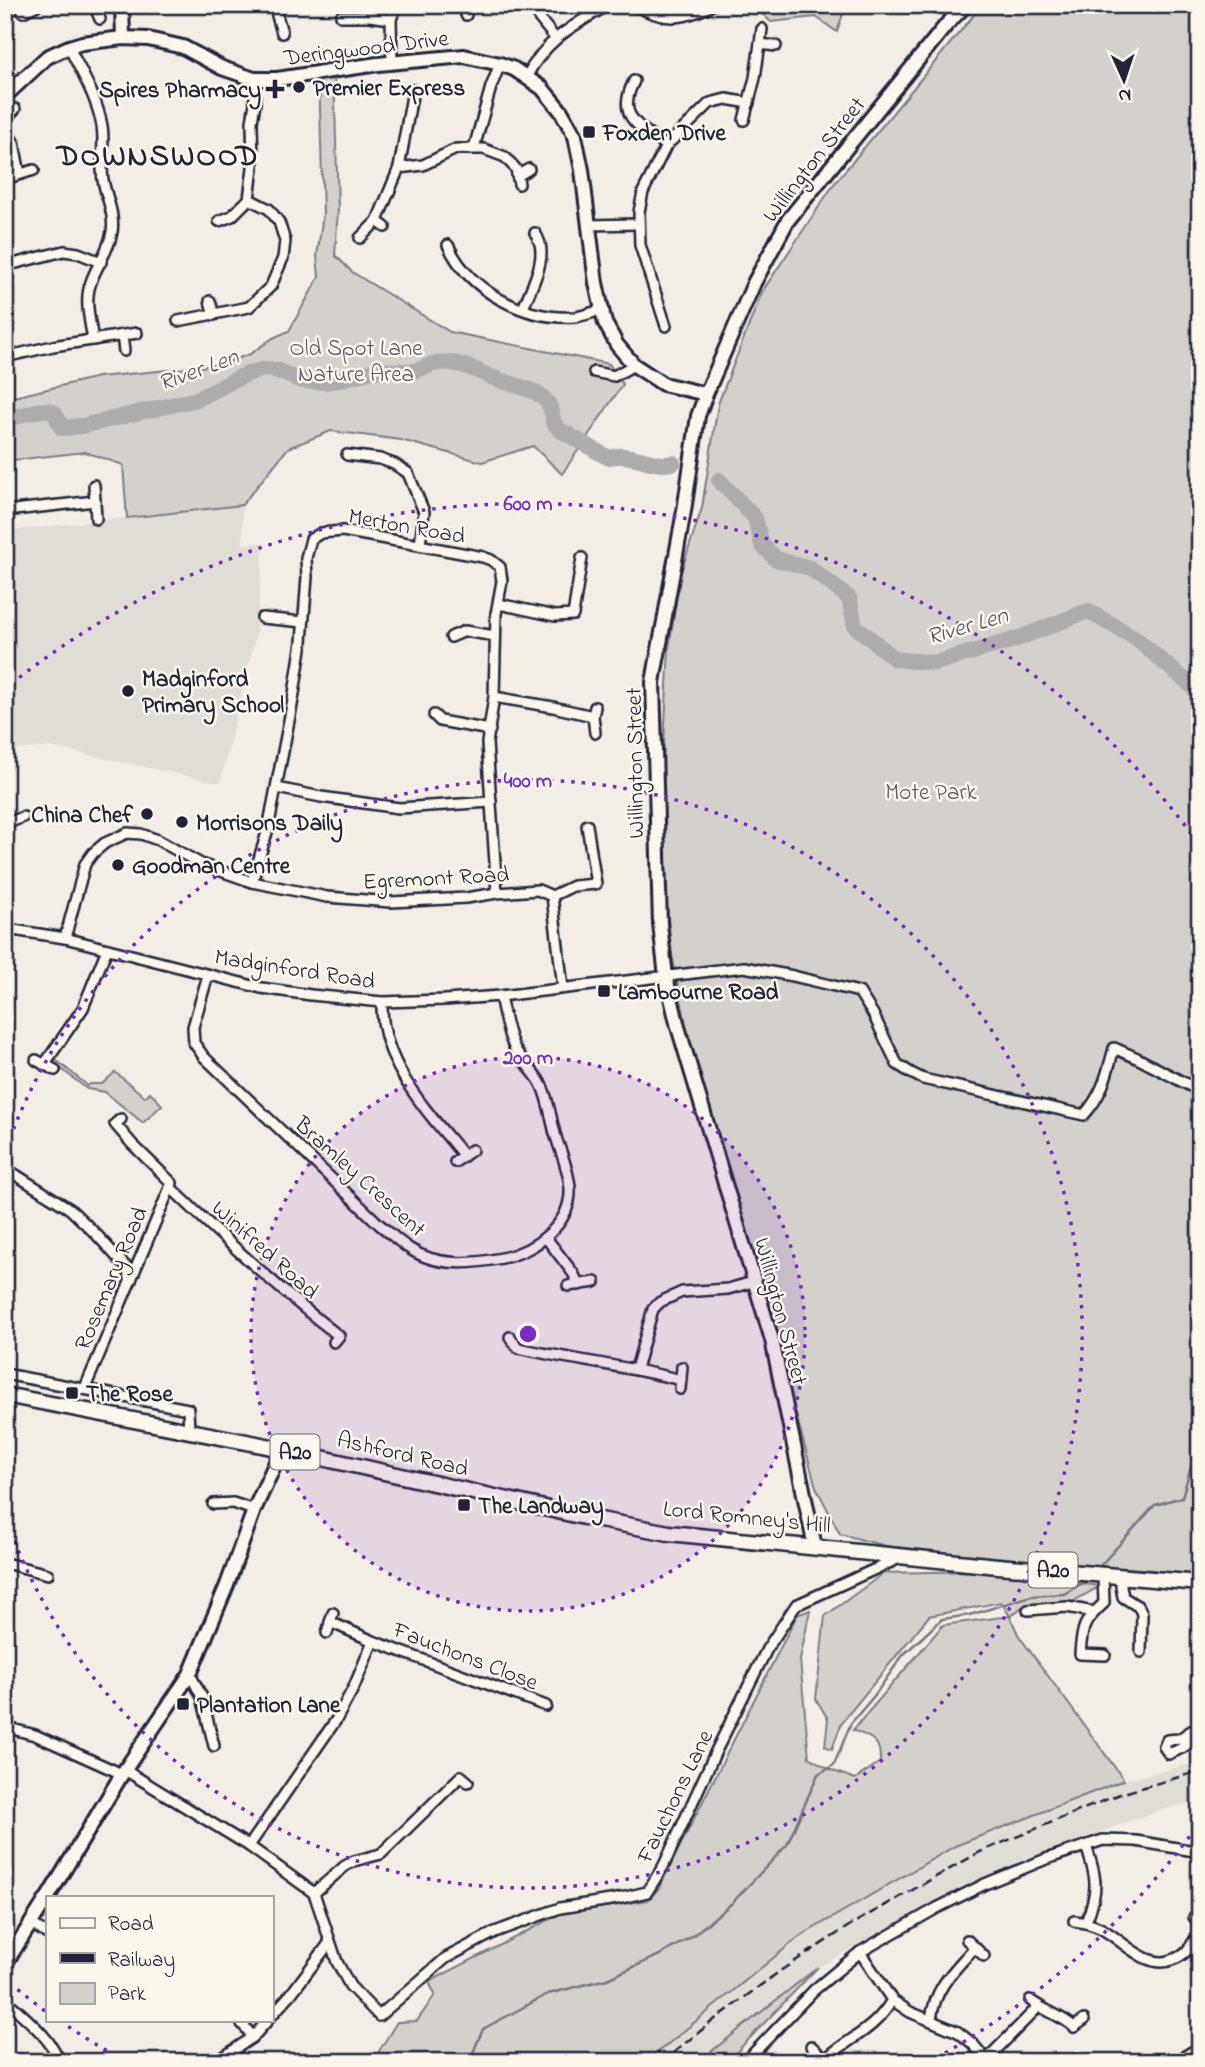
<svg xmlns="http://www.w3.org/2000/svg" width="1205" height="2067" viewBox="0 0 1205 2067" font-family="'Indie Flower',sans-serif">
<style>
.built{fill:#e0dcd6}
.green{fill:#d4d1cc;stroke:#7b7a84;stroke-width:2}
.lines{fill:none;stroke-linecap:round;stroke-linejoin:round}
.stream{stroke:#76747f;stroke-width:2.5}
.river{stroke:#aeabad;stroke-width:16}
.minor-casing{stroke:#22223b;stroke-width:14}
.tertiary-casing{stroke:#22223b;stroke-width:18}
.primary-casing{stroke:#22223b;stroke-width:19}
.minor{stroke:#fbf7ec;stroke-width:9}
.tertiary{stroke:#fbf7ec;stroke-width:12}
.primary{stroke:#fbf7ec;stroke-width:14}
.rail{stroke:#22223b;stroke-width:2.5;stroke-dasharray:10 5;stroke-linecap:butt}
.ring{fill:none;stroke:#7b2cbf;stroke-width:3.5;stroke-dasharray:3.5 7}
.poi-dot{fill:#22223b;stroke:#fbf7ec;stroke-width:2.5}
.labels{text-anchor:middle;stroke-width:5;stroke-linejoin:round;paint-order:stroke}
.shield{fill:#fbf7ec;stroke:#636270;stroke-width:2}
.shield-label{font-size:21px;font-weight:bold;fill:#22223b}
.street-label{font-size:23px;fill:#22223b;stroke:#fbf7ec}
.poi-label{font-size:23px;font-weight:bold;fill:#22223b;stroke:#fbf7ec;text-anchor:start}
.park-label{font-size:23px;fill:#575766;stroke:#fbf7ec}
.water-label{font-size:24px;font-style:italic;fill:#535263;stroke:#fbf7ec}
.district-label{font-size:30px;font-weight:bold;letter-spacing:2px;fill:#22223b;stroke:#fbf7ec}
.centre{fill:#7b2cbf;stroke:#fbf7ec;stroke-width:3.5}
.ring-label{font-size:21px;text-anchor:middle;font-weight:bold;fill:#7b2cbf;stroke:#fbf7ec;stroke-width:5;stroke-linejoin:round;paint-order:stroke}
</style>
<rect width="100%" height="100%" fill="#f2eee5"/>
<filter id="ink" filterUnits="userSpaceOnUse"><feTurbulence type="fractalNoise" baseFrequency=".0143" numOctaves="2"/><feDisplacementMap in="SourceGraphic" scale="14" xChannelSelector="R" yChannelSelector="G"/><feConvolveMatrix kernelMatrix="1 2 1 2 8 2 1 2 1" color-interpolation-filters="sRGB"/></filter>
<g filter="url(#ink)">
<g class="built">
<polygon points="242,505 243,544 264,543 256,634 220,783 51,747 15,750 8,531"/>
<polygon points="1200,1762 1200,1800 1155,1812 1018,1862 921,1909 817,1968 698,2062 646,2062 799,1937 955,1846 1124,1780"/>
</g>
<g class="green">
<polygon points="762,5 846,5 837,32 816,17 771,22 760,12"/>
<polygon points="982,5 1200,5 1200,1576 1142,1569 1014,1562 886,1546 840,1534 816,1487 735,1194 689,1039 672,955 662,862 662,780 669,648 680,575 702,508 718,404 762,292 834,184"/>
<polygon points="334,71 338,209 335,255 352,272 450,332 609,364 623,384 562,474 533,446 482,462 401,440 331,431 288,448 242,505 127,518 123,465 85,452 5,461 5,399 98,377 208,366 228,362 250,354 273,338 289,331 319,277 317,256 323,214 319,73"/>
<polygon points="56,1060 88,1086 90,1084 102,1084 115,1072 145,1097 150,1092 162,1105 143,1123 105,1092 87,1089 54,1063"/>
<path d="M983,1571L1100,1586L1072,1602L1022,1607L1010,1617L1019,1636L1124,1780L955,1846L799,1937L646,2062H378L379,2051L397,2022L417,2021L435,1995L429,1982L560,1914L648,1900L659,1888L797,1615L810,1610L800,1660L809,1757L831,1770L855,1779L880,1762C881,1739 871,1738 853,1730L943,1625L1010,1616L1001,1602L929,1616L842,1722L832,1749L825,1746L828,1719L816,1699L825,1616L884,1573Z"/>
<polygon points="818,1967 727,2062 698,2062"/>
</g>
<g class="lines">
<g class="stream">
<polyline points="1099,1567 1155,1505 1182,1497 1192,1463 1200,1458"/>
<polyline points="469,2062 483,2029 548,1994 607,1979 662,1954 691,1937 731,1904 787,1845 818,1774 834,1765 851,1723 874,1696 903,1655 942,1619 970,1615 1031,1596 1064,1594 1086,1581"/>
</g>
<g class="river">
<path d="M5,420C15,418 45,405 53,412C57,415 59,424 62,428L82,426L197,399C221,389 235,376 261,370C275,367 284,374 296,379C304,382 314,382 323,382C341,382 357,373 375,371C388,369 400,372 413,371C422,370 429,364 438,363C459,360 476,371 494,378C518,388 553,388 553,422L560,430L607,457C613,458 617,455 623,456C642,457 655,467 673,463"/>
<polyline points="719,480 755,518 762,545 776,559 810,568 849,598 855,626 895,659 935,663 1014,640 1088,611 1135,638 1200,693"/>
</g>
<g class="minor-casing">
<g id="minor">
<polyline points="18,5 23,12 37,5"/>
<polyline points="94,5 100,19"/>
<polyline points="274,5 282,33"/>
<polyline points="436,5 450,5"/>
<polyline points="465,5 466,15"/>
<polyline points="535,5 539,18 555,38"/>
<path d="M634,5C665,21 681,21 712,5"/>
<polyline points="341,16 369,16 391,19"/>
<polyline points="760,44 776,46"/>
<path d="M69,47C81,72 97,97 102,126C105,143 100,162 103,180C106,197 115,214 112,232C109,251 97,264 91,282C84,300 90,321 93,340"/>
<polyline points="392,63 391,19 397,5"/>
<path d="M527,76C546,39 573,26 608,5"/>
<path d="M634,81C615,118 640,126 666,146"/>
<polyline points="5,119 15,109"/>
<polyline points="744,120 755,78 762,29"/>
<polyline points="5,128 14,143 20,174"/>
<polyline points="474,148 491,87 500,64"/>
<polyline points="399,168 423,165 456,149 484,149 505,157 516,169 519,184"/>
<polyline points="517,176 529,169"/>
<polyline points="5,179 34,170"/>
<polyline points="219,221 232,216 249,199 253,168 252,122 255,103 254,79"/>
<polyline points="377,221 385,227"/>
<polyline points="588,225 638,224"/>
<polyline points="360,238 377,221 399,168 413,90"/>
<path d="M448,245C469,291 524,320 575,317C584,316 593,312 601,310"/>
<polyline points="5,266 64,251 78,253 101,262"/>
<polyline points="210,301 214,315"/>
<path d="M523,309C531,286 551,255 535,233"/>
<polyline points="178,321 249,307 271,286 283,258 285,241 279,222 269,209 249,199"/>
<polyline points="666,326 640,245 639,212 643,192 666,146 710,103 726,99 749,103"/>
<polyline points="122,336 124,351"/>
<polyline points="5,357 53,346 137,333"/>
<polyline points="594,372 614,376 634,365"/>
<polyline points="347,455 380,459 394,464 408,473 424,512 420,545"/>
<polyline points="94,485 96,519"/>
<polyline points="5,511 95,501"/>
<polyline points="499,604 555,616 573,615 582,558"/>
<polyline points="262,618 303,622"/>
<polyline points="451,637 465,631 495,636"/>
<polyline points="494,697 553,707 593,716"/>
<polyline points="595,707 593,716 595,733"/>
<polyline points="434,715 440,721 490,730"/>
<polyline points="277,788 321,797 399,808 491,802"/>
<polyline points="5,824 23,817"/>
<polyline points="252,882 268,829 293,700 302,642 307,577 306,558 311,539 321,533 343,531 483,557 491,560 500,567 502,581 496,614 494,697 487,743 497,893"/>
<polyline points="552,896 573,886 596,884 587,825"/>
<polyline points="552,896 563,988"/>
<path d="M5,931L13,930L65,938L261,988L311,995L382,1002L445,1000L500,996L744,967L793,976L859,992L873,1014L897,1064L911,1073L923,1079L1084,1115C1103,1094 1107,1074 1114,1048L1137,1058L1200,1091"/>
<polyline points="65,938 85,864 93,853 105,843 127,833 141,834 158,840 201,864 252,882 327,897 391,902 466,898 497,893 538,890 552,896"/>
<path d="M208,975L193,1027L194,1043L204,1057L380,1225C390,1233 399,1242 410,1249C437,1267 472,1264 502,1258C535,1251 572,1224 570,1188C569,1170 561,1153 556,1137C551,1120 549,1101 542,1086C535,1071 521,1061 514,1047C506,1031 504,1013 500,996"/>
<path d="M382,1002C380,1063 427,1111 464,1156"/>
<polyline points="36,1060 55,1070"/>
<polyline points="44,1065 83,1008 107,949"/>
<polyline points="455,1162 472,1150"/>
<polyline points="5,1168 70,1209 96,1234 127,1268 131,1281"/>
<path d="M170,1187C224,1239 279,1290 339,1336L334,1342"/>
<polyline points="547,1239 573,1273 579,1285"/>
<polyline points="568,1286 595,1282"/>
<path d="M510,1337L518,1348C572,1360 627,1366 681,1380"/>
<polyline points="636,1369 653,1309 660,1302 682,1292 728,1289 753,1282"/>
<polyline points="5,1374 188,1409 189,1431"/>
<polyline points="85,1388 172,1183 132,1144 115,1124 121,1119"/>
<polyline points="680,1389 682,1367"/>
<polyline points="213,1504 233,1503 254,1510"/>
<polyline points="5,1563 48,1574"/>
<path d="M1103,1575L1104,1603C1083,1622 1082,1627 1080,1654L1105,1655"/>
<polyline points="1122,1577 1121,1586 1123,1597 1139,1607 1142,1614 1141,1652"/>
<polyline points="1028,1610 1067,1607 1094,1612"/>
<polyline points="330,1622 373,1641 546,1706"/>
<polyline points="327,1633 333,1613"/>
<polyline points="190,1674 202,1697 214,1746"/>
<polyline points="1200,1725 1179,1739 1167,1740 1164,1747 1169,1754 1182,1748 1200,1735"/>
<polyline points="5,1727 35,1735 122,1774"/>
<polyline points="125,1770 249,1846 314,1893 337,1962 350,1986 379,2016 446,1958 495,1932 560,1908 617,1899 647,1892 664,1865 716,1751 767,1649 796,1605 902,1557"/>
<polyline points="249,1846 336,1720 354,1687 373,1641"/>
<path d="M1086,1846C1097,1878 1099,1890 1086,1922"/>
<polyline points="1195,1851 1200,1831"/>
<polyline points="314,1893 345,1866 354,1861 381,1854 461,1776 468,1782"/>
<polyline points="1194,1917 1200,1923"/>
<path d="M1074,1921C1083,1922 1091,1924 1100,1928C1122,1939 1146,1970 1172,1960C1187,1955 1193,1944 1200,1929"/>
<polyline points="32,1924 47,1934"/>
<polyline points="967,1940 984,1956"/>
<polyline points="860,1952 892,2000 910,2012 958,2032 972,2043 988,2062"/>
<path d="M5,1999C25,2018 50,2036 60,2062"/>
<path d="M1030,2000C1044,2011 1061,2015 1074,2027L1084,2020"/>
<polyline points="271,2016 291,1994 330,1942"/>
<polyline points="239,2020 253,2037"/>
<path d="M931,2020C935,1986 954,1971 975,1947"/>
<polyline points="811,2046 827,2062"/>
<polyline points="987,2059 1039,2006"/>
<path d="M824,2060C850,2037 874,2031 892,2000"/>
<polyline points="216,2062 253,2037 268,2020"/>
<polyline points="745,2062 814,1990 860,1952 937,1908 985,1884 1046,1859 1103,1840 1136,1841 1200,1852"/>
<polyline points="1175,2062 1200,2047"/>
</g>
</g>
<g class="tertiary-casing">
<g id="tertiary">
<polyline points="122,5 123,38"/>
<polyline points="5,96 47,57 69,47 82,43 123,38 148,39 183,47 222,68 254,79 277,79 378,64 464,56 500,64 514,69 542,88 561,111 575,136 582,170 596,283 605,323 617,345 634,365 663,384 706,394"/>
<polyline points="815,1547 772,1340 678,1027 666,977 660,924 653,682 684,511 698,416 706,394 754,283 788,220 947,24 966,5"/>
<polyline points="48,1897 122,1774 190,1674 227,1585 254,1510 282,1449"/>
<polyline points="5,1964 47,1898"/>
</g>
</g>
<g class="primary-casing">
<polyline id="primary" points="5,1395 282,1449 584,1517 669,1533 998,1566 1200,1583"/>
</g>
<use href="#minor" class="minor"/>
<use href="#tertiary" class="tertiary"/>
<use href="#primary" class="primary"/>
<polyline class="rail" points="662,2062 714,2020 780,1971 852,1924 980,1852 1120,1794 1200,1771"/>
</g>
</g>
<circle cx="528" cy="1334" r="277" fill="#7b2cbf" fill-opacity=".12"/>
<g class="ring">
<circle cx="528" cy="1334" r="277"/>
<path d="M6 1149A554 554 0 1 1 6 1519"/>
<path d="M1196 1828A831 831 0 0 1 931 2061M125 2061A831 831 0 0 1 63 2023M45 2011A831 831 0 0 1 11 1984M11 684A831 831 0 0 1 1196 840"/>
</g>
<g class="poi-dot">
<circle cx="299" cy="87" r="7"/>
<path d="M271.5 78.5h7v7h7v7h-7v7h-7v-7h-7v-7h7z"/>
<rect x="582" y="125" width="14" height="14" rx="3.5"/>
<circle cx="128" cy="691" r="7"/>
<circle cx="147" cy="814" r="7"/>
<circle cx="182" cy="822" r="7"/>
<circle cx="118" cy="865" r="7"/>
<rect x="597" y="984" width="14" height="14" rx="3.5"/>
<rect x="65" y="1386" width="14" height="14" rx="3.5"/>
<rect x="457" y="1498" width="14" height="14" rx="3.5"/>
<rect x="176" y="1697" width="14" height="14" rx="3.5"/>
</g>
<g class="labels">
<g class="shield">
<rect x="270.5" y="1434.5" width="49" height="35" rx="5"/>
<rect x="1028.5" y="1552.5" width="49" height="35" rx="5"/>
</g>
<g class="shield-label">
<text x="295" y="1459">A20</text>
<text x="1053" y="1577">A20</text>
</g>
<g class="street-label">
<text transform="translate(366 47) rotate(-7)" y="8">Deringwood Drive</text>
<text transform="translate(813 159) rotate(-52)" y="8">Willington Street</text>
<text transform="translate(407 525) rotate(10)" y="8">Merton Road</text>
<text transform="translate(634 763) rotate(-91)" y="8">Willington Street</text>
<text transform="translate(436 877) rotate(-3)" y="8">Egremont Road</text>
<text transform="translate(295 968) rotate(9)" y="8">Madginford Road</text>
<text transform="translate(361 1176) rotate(42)" y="8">Bramley Crescent</text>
<text transform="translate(266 1249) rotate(42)" y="8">Winifred Road</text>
<text transform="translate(110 1278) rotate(-67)" y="8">Rosemary Road</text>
<text transform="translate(782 1311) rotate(75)" y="8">Willington Street</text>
<text transform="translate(403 1453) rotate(13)" y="8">Ashford Road</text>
<text transform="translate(747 1516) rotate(6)" y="8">Lord Romney's Hill</text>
<text transform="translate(466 1655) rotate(21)" y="8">Fauchons Close</text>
<text transform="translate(674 1796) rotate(-64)" y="8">Fauchons Lane</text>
</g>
<g class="poi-label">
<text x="313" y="95">Premier Express</text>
<text x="261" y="97" text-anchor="end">Spires Pharmacy</text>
<text x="603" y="140">Foxden Drive</text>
<text x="142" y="686">Madginford<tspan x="142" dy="26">Primary School</tspan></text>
<text x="133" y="822" text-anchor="end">China Chef</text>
<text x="196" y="830">Morrisons Daily</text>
<text x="132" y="873">Goodman Centre</text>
<text x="618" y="999">Lambourne Road</text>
<text x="86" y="1401">The Rose</text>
<text x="478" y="1513">The Landway</text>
<text x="197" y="1712">Plantation Lane</text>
</g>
<g class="park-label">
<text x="356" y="355">Old Spot Lane<tspan x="356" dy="26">Nature Area</tspan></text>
<text x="931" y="799">Mote Park</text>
</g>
<g class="water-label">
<text transform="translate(198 369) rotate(-20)" y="8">River Len</text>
<text transform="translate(967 625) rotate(-16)" y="8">River Len</text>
</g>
<g class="district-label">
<text x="158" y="165">DOWNSWOOD</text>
</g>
</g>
<circle cx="528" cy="1334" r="10" class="centre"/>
<g class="ring-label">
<text x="528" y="510">600 m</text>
<text x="528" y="787">400 m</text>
<text x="528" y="1064">200 m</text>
</g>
<rect width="1205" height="2067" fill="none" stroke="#fbf7ec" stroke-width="28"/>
<rect x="14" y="14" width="1177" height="2039" fill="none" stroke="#22223b" stroke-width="2.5" filter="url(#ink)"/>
<rect x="46" y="1896" width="228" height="126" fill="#fbf7ec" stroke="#a4a2a5" stroke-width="2"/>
<rect x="60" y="1918" width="35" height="10" fill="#fbf7ec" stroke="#a4a2a5" stroke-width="2"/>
<text x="108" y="1930" font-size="21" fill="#22223b">Road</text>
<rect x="60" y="1953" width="35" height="10" fill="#22223b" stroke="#a4a2a5" stroke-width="2"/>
<text x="108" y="1966" font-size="21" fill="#22223b">Railway</text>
<rect x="60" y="1983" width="35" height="21" fill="#d4d1cc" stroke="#a4a2a5" stroke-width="2"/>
<text x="108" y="2000" font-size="21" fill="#22223b">Park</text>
<g transform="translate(1124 80) rotate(177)" stroke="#fbf7ec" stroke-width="5" paint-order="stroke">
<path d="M0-5L12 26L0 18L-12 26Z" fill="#22223b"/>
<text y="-10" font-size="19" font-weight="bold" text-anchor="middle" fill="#22223b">N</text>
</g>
</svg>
